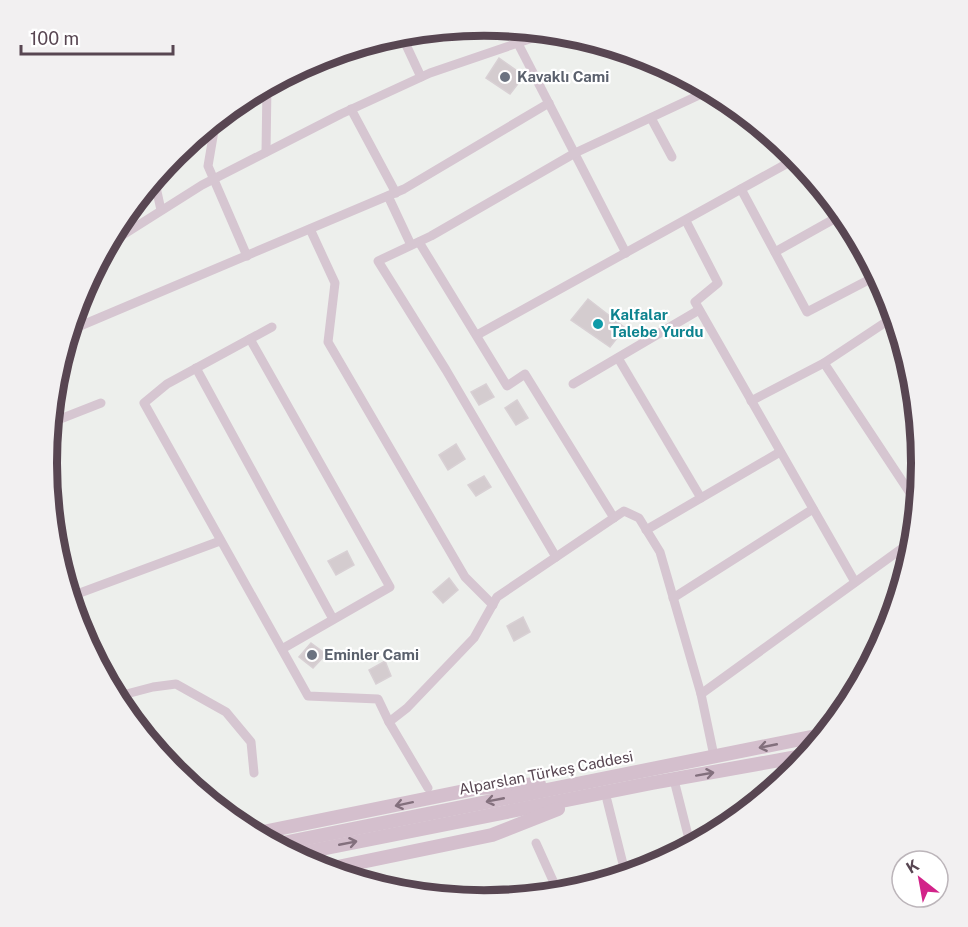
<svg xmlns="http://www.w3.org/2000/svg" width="968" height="927" viewBox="0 0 968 927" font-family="'Public Sans',sans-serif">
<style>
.building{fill:#d4cccf;stroke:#d8d0d4;stroke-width:1.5}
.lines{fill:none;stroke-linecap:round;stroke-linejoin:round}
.street{stroke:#d6c6d1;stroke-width:9}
.secondary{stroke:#d4bfcd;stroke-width:14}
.oneway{stroke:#83707d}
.worship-dot{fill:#6b7280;stroke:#fff;stroke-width:2}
.culture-dot{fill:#0f9aa8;stroke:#fff;stroke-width:2}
.labels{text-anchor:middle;stroke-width:4.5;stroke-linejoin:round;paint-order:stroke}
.worship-label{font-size:15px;font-weight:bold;fill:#5b616d;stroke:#fff;text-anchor:start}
.culture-label{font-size:15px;font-weight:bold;fill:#0d838f;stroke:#fff;text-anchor:start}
.street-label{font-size:15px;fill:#584652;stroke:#fff}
.rim{fill:none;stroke:#584652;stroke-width:8}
</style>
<rect width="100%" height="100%" fill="#edefec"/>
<g class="building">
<polygon points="499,58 524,76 510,94 486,78"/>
<polygon points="588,299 625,328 610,347 571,320"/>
<polygon points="486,384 494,397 479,405 471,392"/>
<polygon points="517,400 528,418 516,425 505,408"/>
<polygon points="456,444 465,459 448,470 439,455"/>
<polygon points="484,476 491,487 476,496 468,485"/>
<polygon points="347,551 354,565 336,575 328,561"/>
<polygon points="449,578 458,590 443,603 433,592"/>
<polygon points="523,617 530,632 514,641 507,626"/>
<polygon points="311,643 326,654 313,668 299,657"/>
<polygon points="385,661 391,676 376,684 369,670"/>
</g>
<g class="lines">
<g class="street">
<polyline points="510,28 626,253"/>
<polyline points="401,34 421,77"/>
<polyline points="351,109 396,193"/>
<polyline points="651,118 672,157"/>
<polyline points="216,119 208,166 247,256"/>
<polyline points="266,152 267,85"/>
<polyline points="154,178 161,210"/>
<polyline points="741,189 807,312 878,275"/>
<polyline points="388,196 411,245"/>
<polyline points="686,221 718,283 695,302 855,582"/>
<polyline points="310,229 335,283 328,342 465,577 493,605"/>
<polyline points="419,242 507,386 525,374 614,518"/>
<polyline points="107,245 202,185 341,114 430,73 550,32"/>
<polyline points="775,252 843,214"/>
<polyline points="74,315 80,326 404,189 549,103"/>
<polyline points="272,327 167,384 144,403 308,696 378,699 389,722"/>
<polyline points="477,335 797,158"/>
<polyline points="250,339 390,587 282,649"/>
<polyline points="618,358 701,498"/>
<polyline points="824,363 918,505"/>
<polyline points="196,368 333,619"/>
<polyline points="573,384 699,310"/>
<polyline points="751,401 824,363 895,316"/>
<polyline points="50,423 101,403"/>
<polyline points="646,530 780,452"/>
<polyline points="556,557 446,370 378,261 431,236 575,153 710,90"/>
<polyline points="69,597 220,541"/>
<polyline points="673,598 813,509"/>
<polyline points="701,694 915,539"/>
<polyline points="115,697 153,687 176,684 226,712 251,742 254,773"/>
<polyline points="674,780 691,847"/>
<polyline points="428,788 389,722 407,708 474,638 497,597 624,511 639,518 660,552 701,694 714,756"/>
<polyline points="607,800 626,876"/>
<polyline points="536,843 559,894"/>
</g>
<g class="secondary">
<polyline points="253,834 479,788 539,784"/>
<polyline points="273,845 826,734"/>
<polyline points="291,855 652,783 808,755"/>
<polyline points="323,870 492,835 558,809"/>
</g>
</g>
<defs><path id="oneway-shaft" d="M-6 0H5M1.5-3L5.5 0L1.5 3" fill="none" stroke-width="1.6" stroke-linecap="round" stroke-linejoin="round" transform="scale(1.5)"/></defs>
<g class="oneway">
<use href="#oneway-shaft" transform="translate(768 746) rotate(169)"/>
<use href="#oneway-shaft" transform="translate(705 774) rotate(-10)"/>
<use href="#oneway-shaft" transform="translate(495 800) rotate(169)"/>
<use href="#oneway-shaft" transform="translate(404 804) rotate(168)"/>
<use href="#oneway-shaft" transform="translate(348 843) rotate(-11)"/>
</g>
<g class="worship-dot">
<circle cx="505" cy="77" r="6"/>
<circle cx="312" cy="655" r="6"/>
</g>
<circle class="culture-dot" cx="598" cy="324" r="6"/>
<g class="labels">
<g class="worship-label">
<text x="517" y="82">Kavaklı Cami</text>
<text x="324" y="660">Eminler Cami</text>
</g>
<g class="culture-label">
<text x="610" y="320">Kalfalar<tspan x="610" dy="17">Talebe Yurdu</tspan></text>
</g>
<g class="street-label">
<text transform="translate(546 773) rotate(-11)" y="5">Alparslan Türkeş Caddesi</text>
</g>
</g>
<path d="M0 0H968V927H0ZM57 463a427 427 0 1 1 854 0a427 427 0 1 1-854 0Z" fill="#f2f0f1" fill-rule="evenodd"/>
<path class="rim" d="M57 463a427 427 0 1 1 854 0a427 427 0 1 1-854 0Z"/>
<g transform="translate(920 879) rotate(329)"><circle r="28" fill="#ffffff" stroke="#bcb5ba" stroke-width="1.5"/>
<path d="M0-4.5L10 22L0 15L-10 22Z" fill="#d22389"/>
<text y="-9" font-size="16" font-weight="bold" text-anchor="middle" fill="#584652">K</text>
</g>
<path d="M21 45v9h152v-9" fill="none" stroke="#584652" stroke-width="3"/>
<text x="30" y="45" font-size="18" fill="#584652" stroke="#ffffff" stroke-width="4.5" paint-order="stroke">100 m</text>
</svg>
